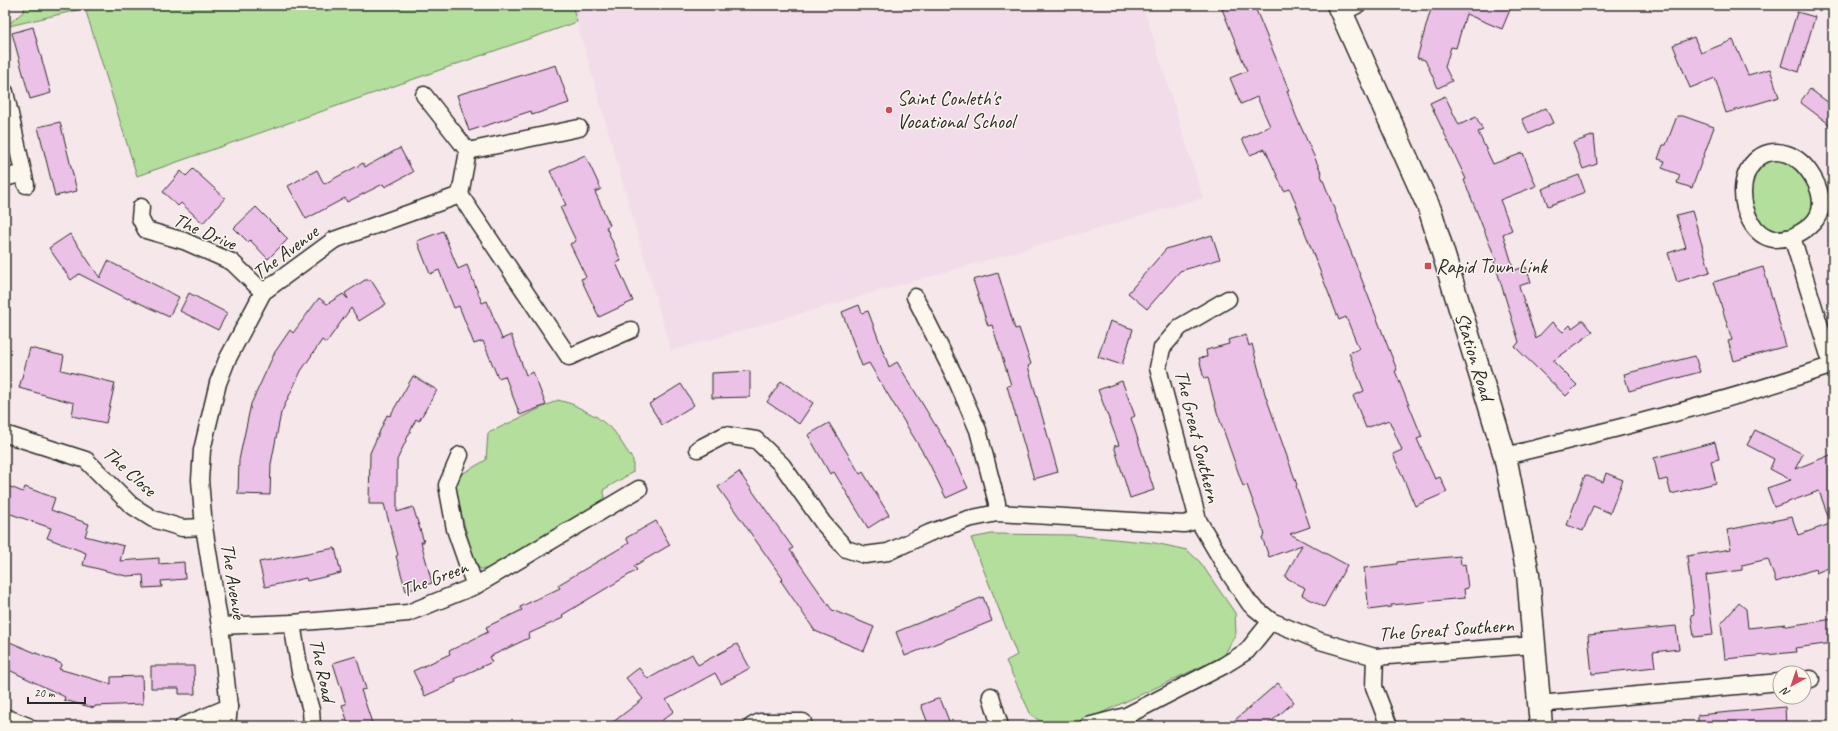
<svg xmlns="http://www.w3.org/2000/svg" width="1838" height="731" viewBox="0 0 1838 731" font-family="Caveat,sans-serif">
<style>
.built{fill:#f3dce9}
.green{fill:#b3de9b;stroke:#6f8463}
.building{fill:#ecc1e7;stroke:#2b2b2b}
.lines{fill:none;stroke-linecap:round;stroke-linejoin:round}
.street-casing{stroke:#2b2b2b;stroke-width:19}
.secondary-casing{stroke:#2b2b2b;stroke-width:25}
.street{stroke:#fbf7ec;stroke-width:16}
.secondary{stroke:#fbf7ec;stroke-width:22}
.poi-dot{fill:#d1495b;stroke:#fbf7ec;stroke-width:1.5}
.labels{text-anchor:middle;stroke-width:3;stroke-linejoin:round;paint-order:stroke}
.poi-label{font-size:20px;fill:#2b2b2b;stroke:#fbf7ec;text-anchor:start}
.street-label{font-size:20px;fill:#2b2b2b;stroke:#fbf7ec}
</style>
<rect width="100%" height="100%" fill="#f6e7ea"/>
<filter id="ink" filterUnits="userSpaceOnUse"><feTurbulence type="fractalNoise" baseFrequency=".025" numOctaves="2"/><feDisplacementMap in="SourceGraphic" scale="8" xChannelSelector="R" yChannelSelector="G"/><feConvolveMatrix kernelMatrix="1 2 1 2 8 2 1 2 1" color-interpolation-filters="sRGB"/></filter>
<g filter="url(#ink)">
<polygon class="built" points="572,5 1143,5 1203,198 671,351"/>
<g class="green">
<polygon points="26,5 80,5 82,9 5,27 23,12"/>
<polygon points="84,5 572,5 577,22 137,176"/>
<path d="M1772,157C1778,159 1785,160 1790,162C1794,164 1798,170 1801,173C1822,196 1814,230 1780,232C1775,232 1768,229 1762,228L1748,202L1754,169Z"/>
<polygon points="558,400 572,404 597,417 614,431 633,460 633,472 603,490 605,496 601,503 491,569 480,569 474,560 455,491 458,476 486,460 488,433"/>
<polygon points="992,534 1073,535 1155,543 1187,550 1200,562 1235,613 1236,633 1224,656 1088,719 1048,726 1031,715 1006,661 1017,655 971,538"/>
</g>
<g class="building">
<polygon points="1232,5 1254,5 1289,90 1287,91 1296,116 1322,174 1321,175 1397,370 1395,371 1422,437 1417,439 1435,479 1440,477 1447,492 1415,506 1393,454 1402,450 1389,420 1366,428 1353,396 1364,391 1349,353 1359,349 1346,317 1339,320 1299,217 1301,217 1290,189 1284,191 1265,149 1250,155 1242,139 1270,126 1257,97 1241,104 1230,78 1247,71 1222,9"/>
<polygon points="1432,5 1512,5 1502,29 1466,14 1456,48 1451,47 1445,67 1452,81 1438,88 1425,60 1417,58"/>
<polygon points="1797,12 1815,17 1799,72 1781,66"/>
<polygon points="33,27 51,93 30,99 12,33"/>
<polygon points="1694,37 1701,53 1733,40 1748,75 1770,69 1779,97 1726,113 1715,78 1690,88 1673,45"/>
<polygon points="556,65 569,103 532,115 531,111 469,131 457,95"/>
<polygon points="1810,89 1833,106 1833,127 1800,102"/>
<polygon points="1445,96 1459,125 1476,117 1483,130 1478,132 1493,164 1523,153 1536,186 1500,200 1512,230 1503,234 1514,270 1526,267 1531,282 1519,286 1536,339 1552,322 1563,332 1570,325 1572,328 1583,320 1593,332 1553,361 1577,385 1566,396 1515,347 1519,342 1494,261 1496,260 1464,180 1466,179 1430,103"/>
<polygon points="1546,108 1553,123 1529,134 1522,119"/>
<polygon points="1677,116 1683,116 1714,127 1692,188 1677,183 1680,175 1662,168 1665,161 1658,159 1663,145 1666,145"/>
<polygon points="60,122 77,191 55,196 38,127"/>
<polygon points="1594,135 1597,164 1583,169 1573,143"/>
<polygon points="400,148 413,172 385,187 383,184 347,202 345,198 306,219 288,186 317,170 324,184 363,163 365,167"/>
<polygon points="585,155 601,189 595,192 610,225 606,227 621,261 616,263 633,301 599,317 581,279 586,277 570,244 576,241 560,207 566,205 550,171"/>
<polygon points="193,169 225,198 203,223 181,203 178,206 163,192 181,171 186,176"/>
<polygon points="1579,175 1585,192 1548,206 1542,189"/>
<polygon points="256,207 288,239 268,259 250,240 248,242 234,228"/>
<polygon points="1692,211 1710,272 1677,282 1668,253 1686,247 1676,215"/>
<polygon points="443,231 458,269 467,265 482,303 487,301 502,339 511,335 526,375 533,372 546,405 520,415 505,376 498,378 483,341 474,344 459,306 454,308 439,270 430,274 417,241"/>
<polygon points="70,234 100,278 108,261 179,297 169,317 129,298 128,299 79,274 71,280 49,248"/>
<polygon points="1212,235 1220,259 1180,271 1147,309 1128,293 1166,249"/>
<polygon points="1763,267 1786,346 1734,361 1728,341 1732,340 1714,282"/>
<polygon points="998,273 1015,329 1019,328 1031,364 1028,366 1058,472 1034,479 1007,386 1011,385 992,325 988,326 973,280"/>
<polygon points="365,280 371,280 386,304 359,321 351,308 326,343 322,340 301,371 281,413 271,464 270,495 238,494 239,460 251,404 275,352 290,330 293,333 319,298 327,304 343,294 348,299 345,293"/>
<polygon points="189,293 227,313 218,330 180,311"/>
<polygon points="859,305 862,313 868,311 889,367 897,362 948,446 968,488 946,498 928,461 869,363 862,366 842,312"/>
<polygon points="1110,321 1133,329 1122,365 1098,357"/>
<polygon points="1246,335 1249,346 1252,344 1265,394 1297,485 1296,486 1310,527 1290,534 1347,565 1324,607 1302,595 1305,588 1285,577 1302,545 1269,557 1262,537 1265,535 1247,485 1243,486 1217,412 1208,378 1204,379 1199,358 1207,357 1206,350 1229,344 1228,340"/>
<polygon points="30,348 64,356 61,370 115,383 106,423 72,416 74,403 19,388"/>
<polygon points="1695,356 1700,372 1629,391 1624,374"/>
<polygon points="750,371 750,397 712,398 712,373"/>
<polygon points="413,376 437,390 419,421 416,419 397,460 397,512 413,507 424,542 421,542 432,583 406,591 396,556 398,555 384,504 369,504 370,453 387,415 390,416"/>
<polygon points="781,381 813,403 799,424 767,402"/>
<polygon points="1122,381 1135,416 1131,418 1154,490 1130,498 1114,446 1119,445 1098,390"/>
<polygon points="681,384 694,405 662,425 649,404"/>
<polygon points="829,423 860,474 863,472 889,515 868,528 834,472 830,474 808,435"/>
<polygon points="1755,430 1803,454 1795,469 1833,454 1833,524 1831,524 1819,491 1774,507 1767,488 1791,480 1770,469 1774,459 1747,445"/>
<polygon points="1715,442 1719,459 1711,461 1716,483 1671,494 1667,479 1659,481 1654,458"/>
<polygon points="739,472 793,548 790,550 832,610 874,627 864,651 815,631 781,581 783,579 718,487"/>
<polygon points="1606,473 1623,480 1610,513 1593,506 1583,531 1567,525 1585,475 1603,482"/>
<polygon points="5,485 23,492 25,487 55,498 51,510 89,524 85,536 124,546 120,561 159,558 159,564 184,562 185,579 161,581 162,587 144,588 143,575 126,576 83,565 86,553 47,538 51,528 5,512"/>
<polygon points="1792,517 1798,535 1830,524 1833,533 1833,566 1816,573 1815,569 1776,582 1768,559 1742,565 1742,570 1706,575 1713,635 1694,637 1691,615 1694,614 1687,556 1731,549 1727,530"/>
<polygon points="656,521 670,545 634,566 637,570 562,615 563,618 528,634 529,638 489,657 492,662 455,679 456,682 425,696 413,671 450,654 449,651 488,632 486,627 522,610 520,607 560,588 558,585 629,543 626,538"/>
<polygon points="335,548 341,573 307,581 306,578 265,587 259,562"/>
<polygon points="1460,556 1461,565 1465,564 1468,588 1464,589 1465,598 1391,605 1391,607 1369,610 1364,568 1397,564 1397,562"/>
<polygon points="983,597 992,621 905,656 896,632"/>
<polygon points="1739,603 1746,609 1748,628 1786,624 1787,626 1833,619 1833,643 1795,648 1796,652 1725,659 1721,624"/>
<polygon points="1676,626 1679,649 1653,652 1655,667 1592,674 1588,635"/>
<polygon points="5,640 62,664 59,669 111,684 111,677 142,676 143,704 95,706 94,708 64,700 65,697 5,668"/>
<polygon points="737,644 750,668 721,684 715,673 666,700 674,711 655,726 608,726 643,699 626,678 639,668 648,679 692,654 698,665"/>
<polygon points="356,656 366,689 361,690 373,726 349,726 342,705 346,704 333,663"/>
<polygon points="151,666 194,666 195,694 179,694 179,688 151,688"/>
<polygon points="1278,683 1294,702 1266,726 1228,726"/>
<polygon points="940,698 951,726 929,726 921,705"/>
<polygon points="1785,707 1786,726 1698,726 1698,715"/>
</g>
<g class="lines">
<g class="street-casing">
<g id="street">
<polyline points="1341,13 1357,5"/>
<polyline points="5,92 26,185"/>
<polyline points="424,95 468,151"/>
<polyline points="5,178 23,173"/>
<polyline points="460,195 468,151 579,128"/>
<polyline points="141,207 140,218 146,230 184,241 232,262 263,292"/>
<path d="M1792,237C1804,231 1816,224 1820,211C1825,190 1807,161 1787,154C1761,145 1743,168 1743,192C1743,211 1753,236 1774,239C1780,239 1787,238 1792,237L1832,365"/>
<polyline points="915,297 956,379 978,430 997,503 997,513"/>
<polyline points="1228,299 1180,327 1162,348 1158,368 1198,520 1231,576 1250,604 1271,621 1320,641 1375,657 1533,645"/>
<polyline points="5,434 86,460 131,505 153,519 182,528 204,527"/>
<polyline points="698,449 725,435 756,440 782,465 823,523 846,549 865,555 888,552 929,533 968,519 997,513 1184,524 1198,520"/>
<polyline points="460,455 447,485 455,529 475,586"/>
<path d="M1505,456C1616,429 1725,402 1833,365"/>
<polyline points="292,623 300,672 311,710 312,726"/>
<polyline points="220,626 292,623 408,613 475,586 639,489"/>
<polyline points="1375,657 1374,687 1389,726"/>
<polyline points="1804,680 1811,679"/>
<polyline points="991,696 1000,726"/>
<polyline points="1539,704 1780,682"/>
<polyline points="5,717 28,726"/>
<polyline points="183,726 229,707"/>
<polyline points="227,726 229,707 220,626 204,527 200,480 202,450 218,383 227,360 263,292 334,240 460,195 569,357 631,330"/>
<polyline points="752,726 760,722 803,722"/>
<polyline points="1088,726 1126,716 1223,666 1247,651 1271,621"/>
</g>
</g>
<g class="secondary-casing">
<polyline id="secondary" points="1338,5 1430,210 1505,456 1528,574 1541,726"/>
</g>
<use href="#street" class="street"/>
<use href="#secondary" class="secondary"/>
</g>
</g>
<g class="poi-dot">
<circle cx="889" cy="110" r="4"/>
<rect x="1424" y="262" width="8" height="8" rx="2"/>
</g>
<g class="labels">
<g class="poi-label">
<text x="897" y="105">Saint Conleth's<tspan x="897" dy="23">Vocational School</tspan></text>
<text x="1436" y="273">Rapid Town Link</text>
</g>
<g class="street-label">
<text transform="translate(205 231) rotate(23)" y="7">The Drive</text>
<text transform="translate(285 252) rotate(-37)" y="7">The Avenue</text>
<text transform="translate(1475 356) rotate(73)" y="7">Station Road</text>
<text transform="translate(1198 436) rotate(76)" y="7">The Great Southern</text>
<text transform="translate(130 471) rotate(42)" y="7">The Close</text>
<text transform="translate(434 578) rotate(-21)" y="7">The Green</text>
<text transform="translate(234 581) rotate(81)" y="7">The Avenue</text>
<text transform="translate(1446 629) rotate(-4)" y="7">The Great Southern</text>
<text transform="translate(323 670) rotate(78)" y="7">The Road</text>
</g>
</g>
<rect width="1838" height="731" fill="none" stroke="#fbf7ec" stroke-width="20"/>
<rect x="10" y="10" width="1818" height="711" fill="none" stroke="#2b2b2b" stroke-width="1.5" filter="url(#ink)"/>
<g transform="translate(1792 685) rotate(220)"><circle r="19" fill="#fbf7ec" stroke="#a8a59f"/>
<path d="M0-3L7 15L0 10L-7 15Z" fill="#d1495b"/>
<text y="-6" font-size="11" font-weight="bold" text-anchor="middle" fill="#2b2b2b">N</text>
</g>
<path d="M28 697v6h57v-6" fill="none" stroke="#2b2b2b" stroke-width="2"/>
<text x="34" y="697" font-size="12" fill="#2b2b2b" stroke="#fbf7ec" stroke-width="3" paint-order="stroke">20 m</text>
</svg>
